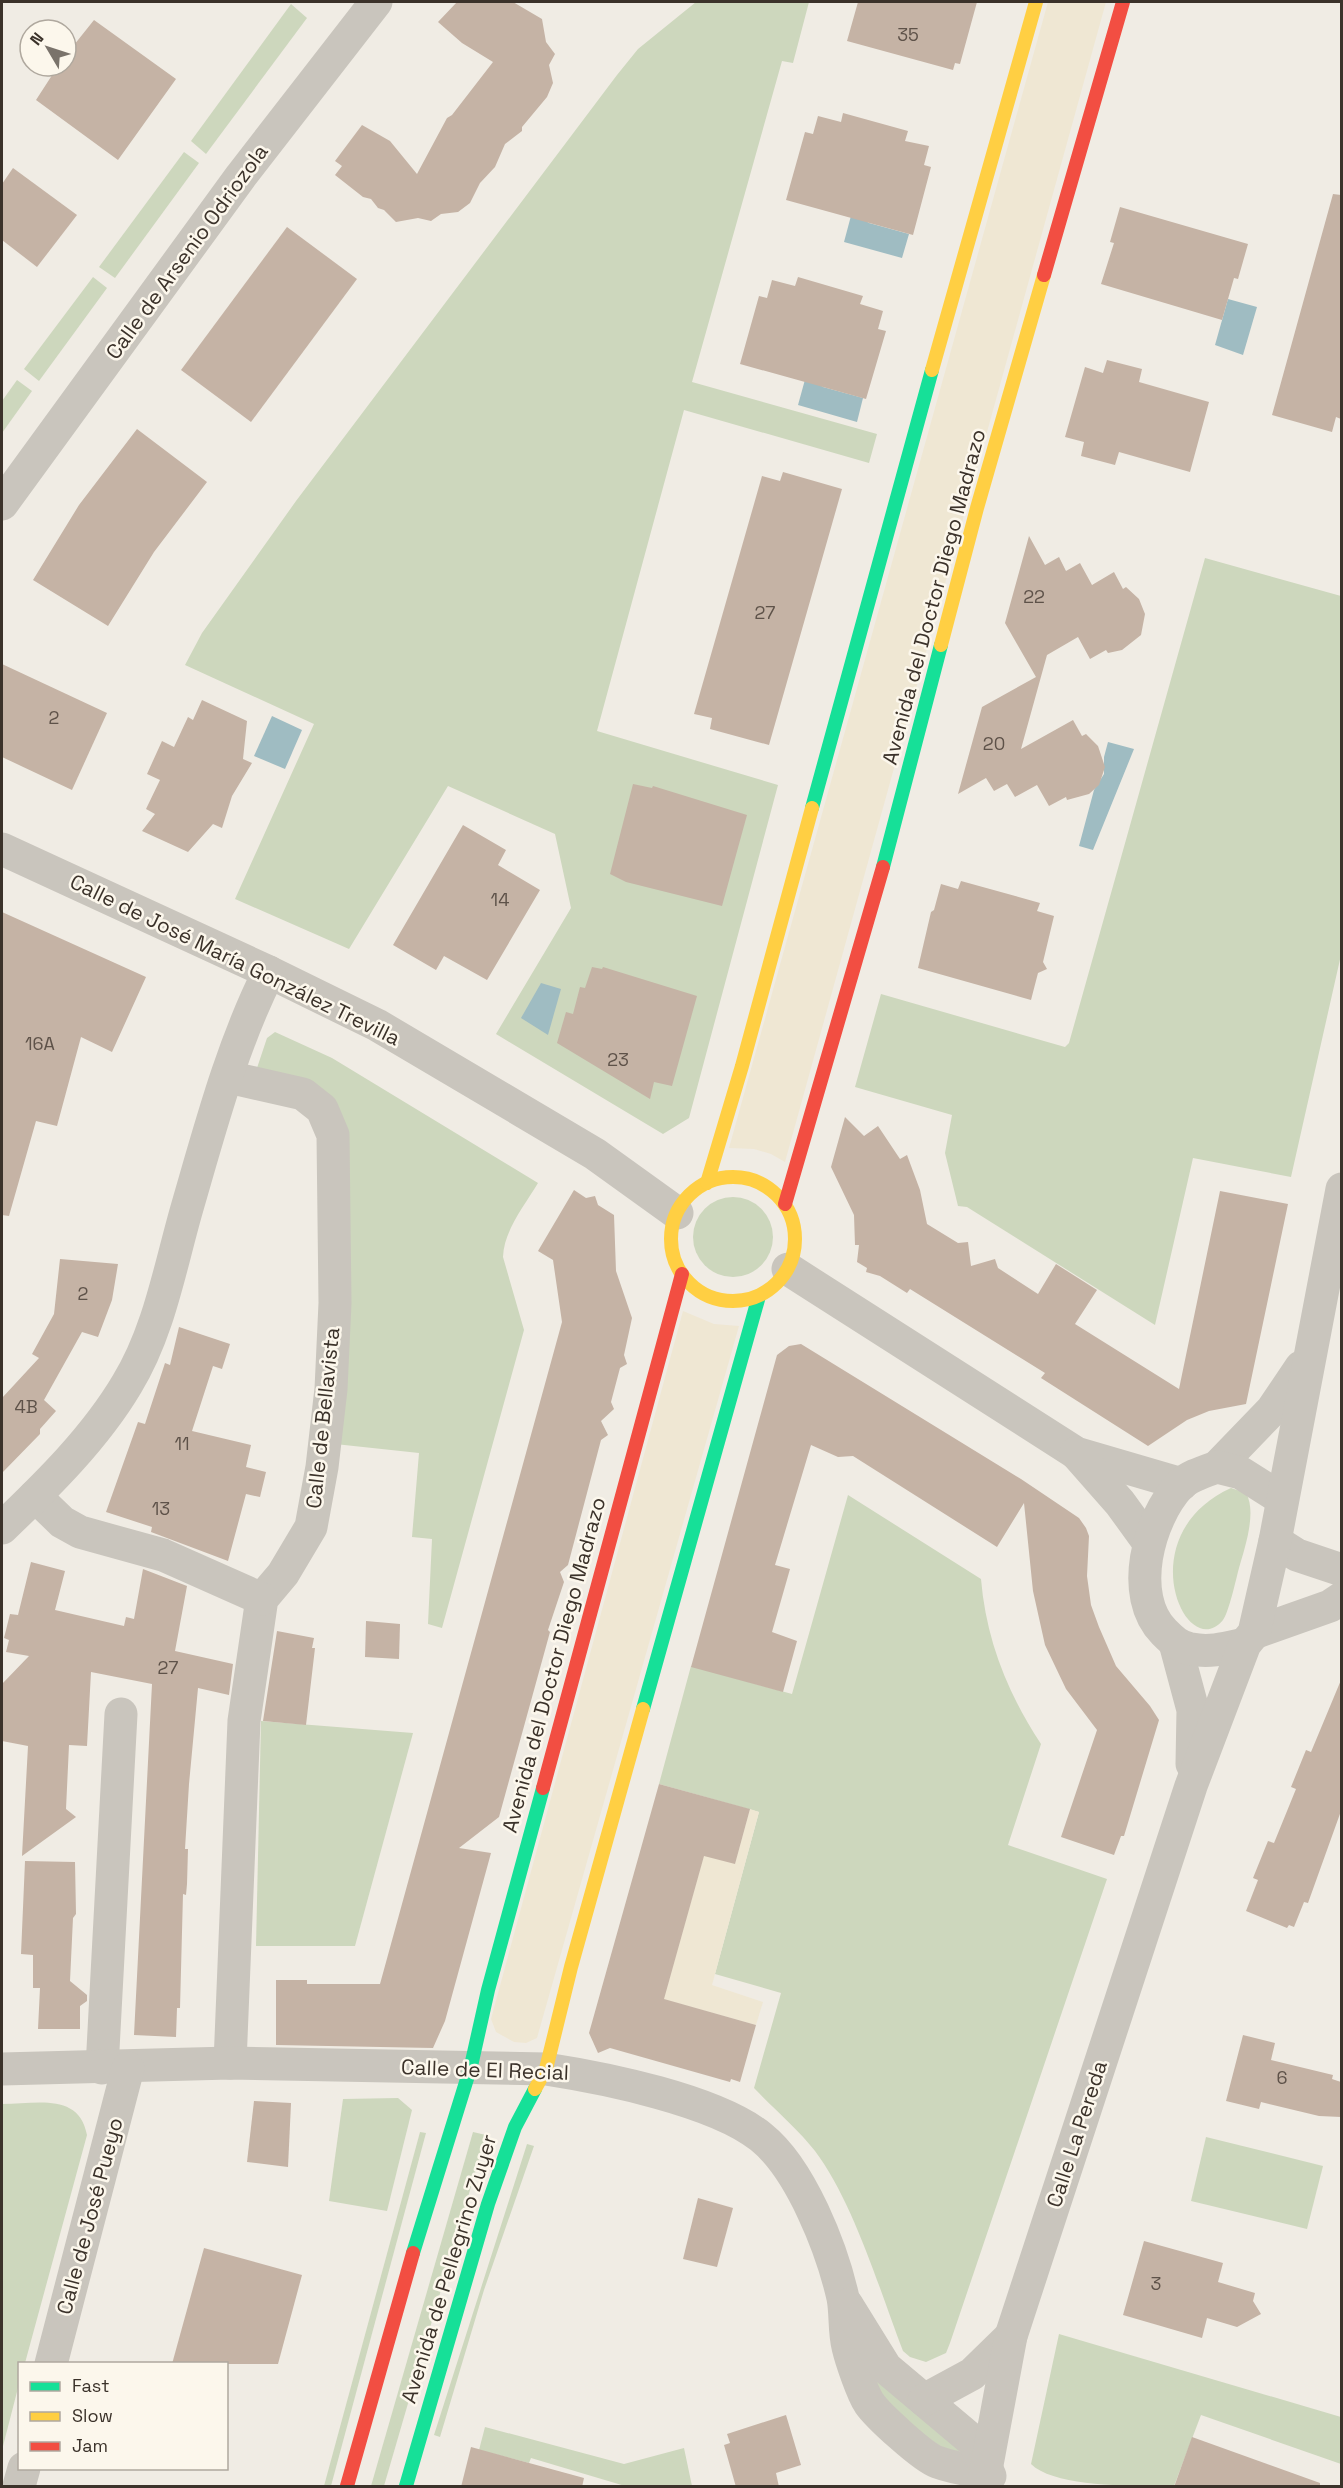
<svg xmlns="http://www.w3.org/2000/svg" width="1343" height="2488" viewBox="0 0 1343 2488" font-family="'Space Grotesk',sans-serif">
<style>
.green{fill:#cdd7bd}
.plaza{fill:#efe7d3}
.water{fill:#9fbcc2}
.building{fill:#c5b3a5}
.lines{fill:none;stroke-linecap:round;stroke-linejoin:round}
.street{stroke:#c9c5bd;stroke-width:33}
.fast{stroke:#16e098;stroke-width:14}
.slow{stroke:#ffcf43;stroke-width:14}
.jam{stroke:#f24e42;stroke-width:14}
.labels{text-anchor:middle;stroke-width:5;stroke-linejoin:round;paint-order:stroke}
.number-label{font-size:18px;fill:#5e5249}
.street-label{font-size:21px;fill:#3b322a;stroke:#fcf7ec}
</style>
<rect width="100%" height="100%" fill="#f0ece4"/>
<g class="green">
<polygon points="696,2 809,2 793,63 782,61 692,382 877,434 869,463 684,410 597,731 778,785 689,1118 663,1134 496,1034 571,908 555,834 448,786 349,949 235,899 314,724 185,665 202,633 296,501 617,75 638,49"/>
<polygon points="291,4 307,18 206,154 191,141"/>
<polygon points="184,152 199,163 115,278 99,267"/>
<polygon points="93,277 107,288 39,381 24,369"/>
<polygon points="17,380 32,391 2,433 2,401"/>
<polygon points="1205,558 1341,596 1341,955 1291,1177 1193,1158 1155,1325 967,1207 958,1206 945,1153 952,1115 855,1087 881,994 1065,1047 1069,1043"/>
<path d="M275,1032L332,1058L538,1183C525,1205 504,1230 503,1257L524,1330L442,1628L428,1624L432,1539L412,1537L419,1453L335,1444L347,1146L255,1074L267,1038Z"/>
<circle cx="733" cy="1237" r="40"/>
<path d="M1231,1488L1246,1493C1257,1512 1245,1547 1239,1568C1236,1579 1229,1612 1223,1620C1186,1665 1128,1535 1231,1488Z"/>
<path d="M848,1495L981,1579C986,1640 1008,1694 1041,1744L1008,1845L1107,1879L950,2343L946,2353L926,2362L910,2357L903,2351C880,2291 853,2201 815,2151C797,2128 774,2109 754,2088L781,1993L715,1974L759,1812L659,1784L691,1666L792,1694Z"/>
<polygon points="261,1721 413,1733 355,1946 256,1946"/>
<polygon points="398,2098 412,2110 387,2211 329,2201 343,2099"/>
<path d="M2,2104C36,2104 79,2092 87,2135L25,2363L20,2364L19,2384L2,2450Z"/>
<polygon points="420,2132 426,2133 331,2486 324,2486"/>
<polygon points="473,2132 486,2135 384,2486 371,2486"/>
<polygon points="1206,2137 1323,2166 1307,2229 1191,2201"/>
<polygon points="527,2144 534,2146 484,2290 440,2437 434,2435"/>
<path d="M1059,2334L1341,2417V2464L1201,2415L1174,2486C1137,2486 1055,2488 1031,2464Z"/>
<polygon points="868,2369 965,2450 951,2454 887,2409"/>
<polygon points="485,2427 624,2464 684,2448 692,2486 625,2486 531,2458 529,2463 479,2450"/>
</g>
<g class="plaza">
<polygon points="1048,2 1106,2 785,1162 771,1154 754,1149 729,1148"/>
<polygon points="683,1311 714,1324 739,1326 537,2038 526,2043 514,2042 496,2032 491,2019"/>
<polygon points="750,1809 759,1812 712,1985 763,2002 756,2025 655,1997 667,1987 704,1855 735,1863"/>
</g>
<g class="water">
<polygon points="852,212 869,223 909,234 902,258 844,242"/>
<polygon points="1228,299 1257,307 1243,355 1215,345"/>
<polygon points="806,376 823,387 863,398 857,422 798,405"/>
<polygon points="272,716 302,730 285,769 254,756"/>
<polygon points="1108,742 1134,749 1093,850 1079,846 1094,790 1104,774 1104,757"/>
<polygon points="541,983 561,989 548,1035 521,1018"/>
</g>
<g class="building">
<polygon points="457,2 513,2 542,19 546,42 555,54 549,65 553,83 547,97 522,127 522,131 505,144 495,167 480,183 470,203 458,212 441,214 431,221 418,218 396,222 384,210 378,208 371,199 363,197 335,175 342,166 335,161 362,125 390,141 417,174 447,118 452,115 493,62 462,43 438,22"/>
<polygon points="858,2 977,2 960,64 955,63 953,70 847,41"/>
<polygon points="94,20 176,79 118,160 36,100 58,66 66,66 66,55"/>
<polygon points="843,113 908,131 905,141 929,146 924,165 931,167 913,235 786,200 805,132 813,134 818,116 841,122"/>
<polygon points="13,168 77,215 37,267 2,240 2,184"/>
<polygon points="1333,194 1341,195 1341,419 1336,417 1332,432 1272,415"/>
<polygon points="1120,207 1248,244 1238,279 1234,278 1222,320 1101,284 1114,243 1110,242"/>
<polygon points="287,227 357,279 251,422 181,370"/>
<polygon points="798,277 863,296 860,304 883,311 878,329 886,331 866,399 740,364 759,296 767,298 772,280 795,286"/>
<polygon points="1107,360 1142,369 1139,382 1209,402 1190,472 1119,452 1115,465 1081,456 1084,442 1065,437 1085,367 1103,373"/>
<polygon points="137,429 207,482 154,552 108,626 33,580 79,505"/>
<polygon points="783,472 842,489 769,745 710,729 712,718 694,714 762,476 780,481"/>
<polygon points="1029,536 1045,565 1059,557 1066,571 1080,563 1092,585 1114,572 1123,589 1126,587 1139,599 1145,614 1141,635 1122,650 1108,653 1106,650 1090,659 1078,637 1047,655 1021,749 1073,720 1082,736 1086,734 1098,746 1105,767 1099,785 1089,794 1067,800 1066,797 1049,806 1037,785 1015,797 1007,784 994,791 986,778 958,794 982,707 1036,677 1005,623"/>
<polygon points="2,664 107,713 72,790 2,757"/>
<polygon points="202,700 247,721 243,759 252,763 232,796 222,828 213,824 188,852 142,831 155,814 146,809 160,780 147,774 162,741 174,747 188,717 193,720"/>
<polygon points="633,784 652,788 653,786 747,815 722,906 626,882 610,874"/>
<polygon points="463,825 506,850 498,865 540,890 487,980 444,956 436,970 393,945"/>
<polygon points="961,881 1040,903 1037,911 1054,916 1043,962 1047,969 1038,973 1031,1000 918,968 931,912 934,910 941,884 958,889"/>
<polygon points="2,912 146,977 112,1052 81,1037 57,1126 36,1121 9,1216 2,1215"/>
<polygon points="592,967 602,969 603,967 697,996 672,1086 654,1082 650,1099 557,1043 566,1012 573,1014 580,987 585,988"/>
<polygon points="845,1117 864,1136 878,1126 900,1159 907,1155 920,1190 927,1224 958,1243 968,1242 971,1266 995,1259 998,1268 1038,1294 1056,1264 1097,1290 1075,1324 1179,1389 1220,1191 1288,1204 1246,1404 1209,1411 1187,1420 1148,1446 1041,1378 1045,1373 910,1289 907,1293 880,1276 866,1272 867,1268 857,1262 859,1245 855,1245 854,1215 831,1167"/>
<polygon points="574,1190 586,1198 595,1196 598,1205 614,1215 616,1271 632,1318 624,1355 627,1364 620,1368 611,1402 614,1409 601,1421 608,1435 601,1440 568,1565 560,1572 564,1582 548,1630 550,1632 499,1817 459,1848 491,1853 445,2021 433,2048 276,2045 276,1980 307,1980 307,1984 380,1984 562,1322 553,1260 538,1251"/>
<polygon points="60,1259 118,1264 112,1300 98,1337 82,1332 44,1400 56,1411 40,1429 40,1434 2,1473 2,1398 39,1358 32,1354 54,1314"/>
<polygon points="179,1327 230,1344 222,1369 213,1366 192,1431 251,1445 246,1467 266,1472 260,1497 246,1494 228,1561 151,1532 152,1527 106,1512 138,1422 145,1424 165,1363 170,1365"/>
<polygon points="801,1344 1021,1479 1079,1518 1086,1528 1089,1536 1087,1576 1091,1605 1099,1627 1116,1666 1150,1706 1159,1720 1124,1836 1121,1836 1114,1855 1061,1837 1097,1730 1066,1689 1045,1645 1033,1591 1024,1503 997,1547 853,1456 838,1457 811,1445 775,1565 790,1569 772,1632 797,1641 783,1692 691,1667 777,1355 789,1346"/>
<polygon points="31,1562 65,1571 55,1610 124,1626 126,1617 134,1619 143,1569 187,1586 175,1651 233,1664 229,1695 198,1688 189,1784 185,1849 188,1849 187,1884 186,1895 183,1894 180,2008 177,2008 176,2037 134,2035 152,1684 91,1672 87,1746 69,1745 66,1809 76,1817 22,1856 28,1746 2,1741 2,1684 29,1656 6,1652 9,1640 4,1638 10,1614 18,1615"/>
<polygon points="366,1621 400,1624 399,1659 365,1657"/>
<polygon points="277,1631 314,1638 312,1648 315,1648 306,1725 263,1721"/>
<polygon points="1341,1680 1341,1811 1308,1903 1304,1902 1294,1927 1289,1925 1287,1928 1246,1911 1258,1880 1253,1878 1268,1841 1274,1843 1296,1789 1291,1787 1306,1750 1311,1752"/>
<polygon points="659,1784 750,1809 735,1864 704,1856 664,1999 756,2025 740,2082 731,2079 730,2082 610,2048 598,2053 589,2033"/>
<polygon points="25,1861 75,1862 76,1914 73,1918 70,1981 87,1995 87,2001 80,2006 80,2029 38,2029 40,1988 33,1988 33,1955 21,1954"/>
<polygon points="1243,2035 1275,2043 1271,2060 1333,2075 1332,2079 1341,2082 1341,2117 1319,2116 1261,2102 1259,2109 1226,2101"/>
<polygon points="254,2101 291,2103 288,2167 247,2162"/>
<polygon points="698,2198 733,2208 717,2267 683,2259"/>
<polygon points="1144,2241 1223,2263 1218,2282 1255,2293 1253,2301 1261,2314 1237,2327 1207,2318 1202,2338 1123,2315"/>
<polygon points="204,2248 302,2275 278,2364 172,2364"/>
<polygon points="786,2415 801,2465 776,2473 779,2487 736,2487 724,2445 730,2443 727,2434"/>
<polygon points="1192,2437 1320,2483 1320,2487 1174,2487"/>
<polygon points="471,2447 584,2478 582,2487 461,2487"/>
</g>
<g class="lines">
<g class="street">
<polyline points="2,504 241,176 376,2"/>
<polyline points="2,849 269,972 377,1025 595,1154 677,1213"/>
<polyline points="228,1077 303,1094 322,1109 333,1135 335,1303 331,1389 322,1467 311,1527 283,1574 262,1599 261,1605 244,1721 230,2063"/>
<polyline points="788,1269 1076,1453 1182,1484"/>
<polyline points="1076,1453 1120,1503 1149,1543"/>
<polyline points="1217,1467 1272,1410 1301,1367"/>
<polyline points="35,1496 62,1522 80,1532 163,1555 262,1599"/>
<path d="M2,1528C47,1485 95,1438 127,1384C159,1332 170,1267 187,1208C210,1129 232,1045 269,972"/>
<polyline points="1275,1541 1297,1555 1342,1570"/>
<polyline points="1254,1633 1330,1606 1342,1598"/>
<polyline points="1175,1643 1193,1710 1192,1764"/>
<path d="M1245,1644C1227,1648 1210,1653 1191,1649C1179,1647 1172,1640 1164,1632C1128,1596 1148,1519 1180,1485C1189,1476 1206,1471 1217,1467L1241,1473L1282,1499"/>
<polyline points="102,2068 121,1714"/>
<path d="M2,2069L230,2063L546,2069C604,2078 715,2100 761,2137C801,2169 832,2249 843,2298C846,2314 844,2331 848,2347C851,2360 862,2392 869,2403C878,2416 923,2457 937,2462C953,2468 970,2470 986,2473"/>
<polyline points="847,2305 886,2368 974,2442 990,2476"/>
<polyline points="51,2364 128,2068"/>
<polyline points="924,2400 972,2374 1011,2336"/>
<polyline points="19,2486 24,2468"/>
<polyline points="983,2486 1011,2336 1191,1786 1245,1644 1254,1633 1275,1541 1342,1189"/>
</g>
<g class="fast">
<polyline points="812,808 932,370"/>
<polyline points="883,867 941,645"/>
<polyline points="643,1709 759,1296"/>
<polyline points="413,2253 471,2066 488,1990 543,1788"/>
<polyline points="406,2486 488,2204 515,2127 535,2089"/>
</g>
<g class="slow">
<polyline points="932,370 1036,2"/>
<polyline points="941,645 977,508 1044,275"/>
<circle cx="733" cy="1239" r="62"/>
<polyline points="707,1183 742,1066 812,808"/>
<polyline points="535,2089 546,2069 571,1967 643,1709"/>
</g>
<g class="jam">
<polyline points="1044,275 1123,2"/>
<polyline points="785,1204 883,867"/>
<polyline points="543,1788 682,1274"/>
<polyline points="347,2486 413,2253"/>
</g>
</g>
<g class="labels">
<g class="number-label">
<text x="908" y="41">35</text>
<text x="1034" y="603">22</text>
<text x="765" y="619">27</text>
<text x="54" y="724">2</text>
<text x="994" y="750">20</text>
<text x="500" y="906">14</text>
<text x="40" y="1050">16A</text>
<text x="618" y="1066">23</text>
<text x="83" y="1300">2</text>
<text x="26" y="1413">4B</text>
<text x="182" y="1450">11</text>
<text x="161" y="1515">13</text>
<text x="168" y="1674">27</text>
<text x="1282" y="2084">6</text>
<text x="1156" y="2290">3</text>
</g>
<g class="street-label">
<text transform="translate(187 252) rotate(-54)" y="7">Calle de Arsenio Odriozola</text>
<text transform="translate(934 597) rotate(-75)" y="7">Avenida del Doctor Diego Madrazo</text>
<text transform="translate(235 960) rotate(26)" y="7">Calle de José María González Trevilla</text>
<text transform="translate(323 1418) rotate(-84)" y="7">Calle de Bellavista</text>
<text transform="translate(554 1665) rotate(-75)" y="7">Avenida del Doctor Diego Madrazo</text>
<text transform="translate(485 2070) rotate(2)" y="7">Calle de El Recial</text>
<text transform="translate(1077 2134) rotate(-72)" y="7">Calle La Pereda</text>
<text transform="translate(90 2216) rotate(-75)" y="7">Calle de José Pueyo</text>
<text transform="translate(449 2269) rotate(-73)" y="7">Avenida de Pellegrino Zuyer</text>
</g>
</g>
<rect width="1343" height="2488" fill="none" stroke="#3b322a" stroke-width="6"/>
<rect x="18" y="2362" width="210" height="108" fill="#fcf7ec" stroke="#afa89e" stroke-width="1.5"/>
<rect x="30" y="2382" width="30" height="9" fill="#16e098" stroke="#afa89e" stroke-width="1.5"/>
<text x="72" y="2392" font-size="18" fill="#3b322a">Fast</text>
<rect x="30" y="2412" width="30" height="9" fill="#ffcf43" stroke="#afa89e" stroke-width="1.5"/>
<text x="72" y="2422" font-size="18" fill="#3b322a">Slow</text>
<rect x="30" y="2442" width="30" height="9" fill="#f24e42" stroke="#afa89e" stroke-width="1.5"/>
<text x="72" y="2452" font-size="18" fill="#3b322a">Jam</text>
<g transform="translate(48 48) rotate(309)"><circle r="28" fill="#fcf7ec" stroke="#afa89e" stroke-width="1.5"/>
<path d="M0-4.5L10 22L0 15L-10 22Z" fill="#7a736b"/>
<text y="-9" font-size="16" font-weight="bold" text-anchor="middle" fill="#3b322a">N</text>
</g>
</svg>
